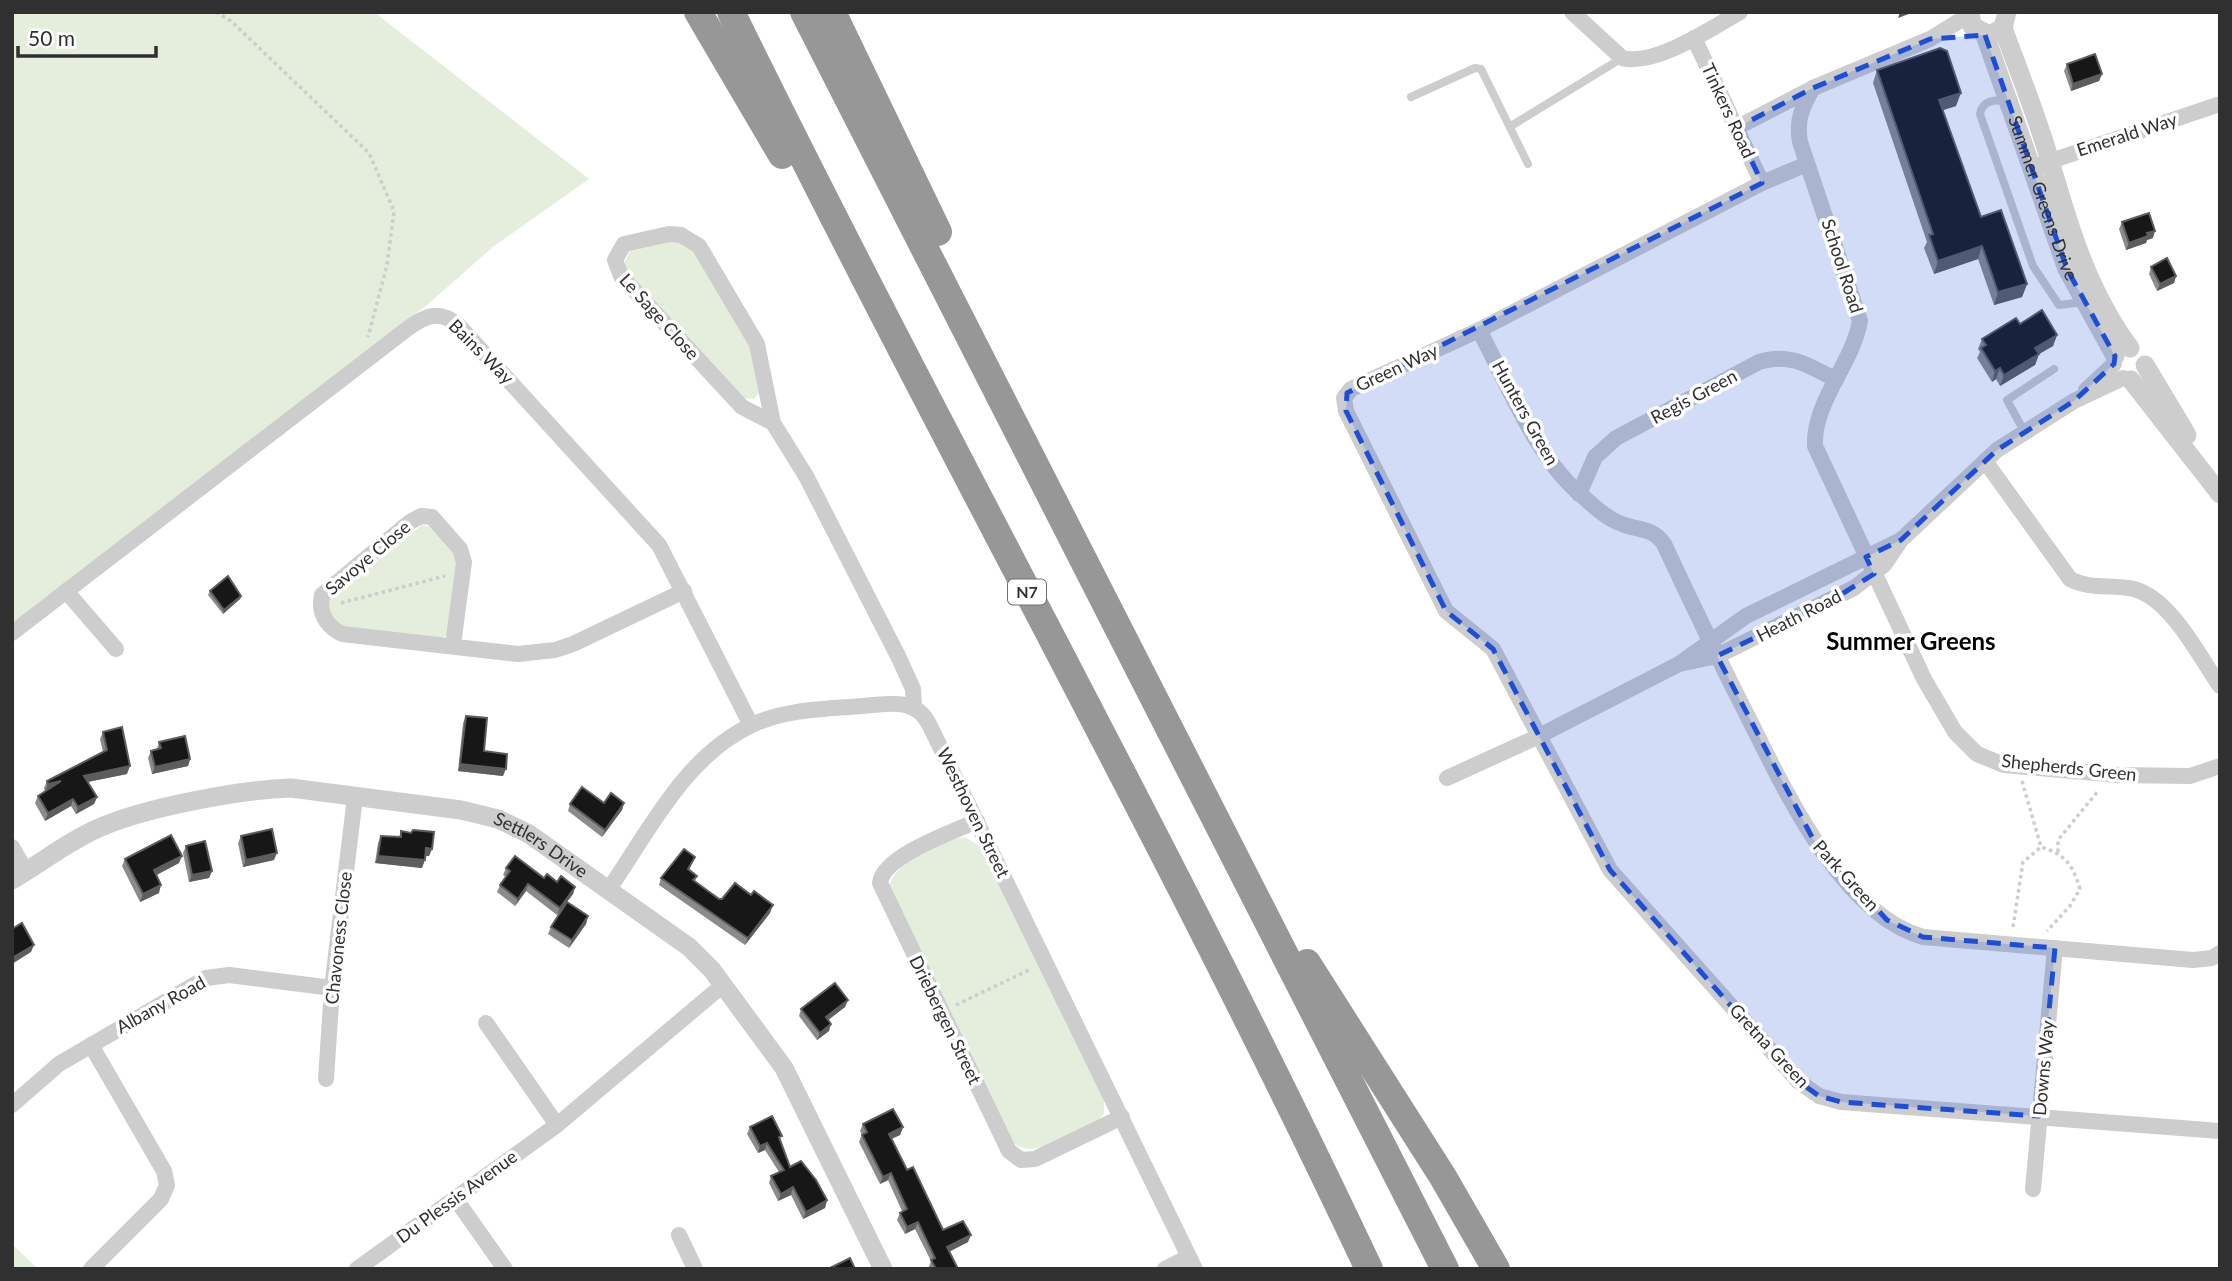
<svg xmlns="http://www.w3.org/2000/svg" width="2232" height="1281" viewBox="0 0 2232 1281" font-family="Lato,sans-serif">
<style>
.green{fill:#e5eedd}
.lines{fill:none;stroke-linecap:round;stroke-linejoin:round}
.path{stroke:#cdcdcd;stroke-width:3.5;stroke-dasharray:3.5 3.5;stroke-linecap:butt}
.service{stroke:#cdcdcd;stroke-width:8}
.minor{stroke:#cdcdcd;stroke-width:16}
.tertiary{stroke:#cdcdcd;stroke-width:19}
.motorway{stroke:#979797;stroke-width:28}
.wall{fill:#8b8b8b}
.shaded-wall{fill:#5d5d5d}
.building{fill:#171717;stroke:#5d5d5d;stroke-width:2}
.marked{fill:#1d4ed8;fill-opacity:0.2;stroke:#1d4ed8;stroke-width:5;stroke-dasharray:14 9;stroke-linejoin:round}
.labels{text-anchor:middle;stroke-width:7;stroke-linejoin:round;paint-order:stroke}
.shield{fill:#fff;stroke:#6e6e6e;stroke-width:2}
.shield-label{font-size:16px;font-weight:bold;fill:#303030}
.street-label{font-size:18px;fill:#303030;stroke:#fff}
.district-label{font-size:24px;font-weight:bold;fill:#000;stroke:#fff}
</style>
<rect width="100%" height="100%" fill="#fff"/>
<g class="green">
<polygon points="12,12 374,12 589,179 494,246 427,305 12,623"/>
<polygon points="672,240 691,247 749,341 760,392 754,399 742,398 629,276 624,264 631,249"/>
<polygon points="422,525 431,527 457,557 449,634 441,639 340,626 328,613 328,600"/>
<path d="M965,837L981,847L1104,1099V1113L1100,1119C1078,1129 1032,1163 1013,1142L890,889C888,865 943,839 965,837Z"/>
<polygon points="12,1244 38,1269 12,1269"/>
</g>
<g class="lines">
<g class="path">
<polyline points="216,12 231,21 369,153 394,211 387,265 368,337"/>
<polyline points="341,603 445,576"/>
<path d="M2022,781L2041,847C2065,854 2073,865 2080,889L2070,906L2047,931"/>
<polyline points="2058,852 2058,840 2098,791"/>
<polyline points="2013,927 2023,862 2041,847"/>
<polyline points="956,1005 1031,969"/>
</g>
<g class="service">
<polyline points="1411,97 1475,68 1481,69 1528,164"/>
<path d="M2008,102C1996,99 1982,100 1980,114L2033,266L2059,305L2084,302"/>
<polyline points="1511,126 1622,58"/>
<polyline points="2024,431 2007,400 2054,369"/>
</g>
<g class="minor">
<path d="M1572,12L1622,58C1654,67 1712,28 1740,12"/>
<polyline points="1694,38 1762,183"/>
<path d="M1813,88C1802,107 1796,120 1800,142L1860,321C1852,365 1813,402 1815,446L1924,679L1955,732L1977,754L2004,765L2118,775L2190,776L2220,766"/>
<polyline points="1736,128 1813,88 1930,39 1969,15"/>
<polyline points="1807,164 1762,183 1479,330 1351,389 1344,398 1346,411 1446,611 1493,649 1610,870 1798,1081 1819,1096 1841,1102 2220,1131"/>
<polyline points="2033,167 2220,104"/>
<path d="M1479,330C1506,380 1536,457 1579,493C1591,504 1607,519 1622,524C1640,531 1652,527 1664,544C1691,602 1719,660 1748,717C1784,788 1840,913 1923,937L2193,960L2212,958L2220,953"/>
<polyline points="2086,390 2114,364"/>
<polyline points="773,423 742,407 621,276 615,260 624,244 669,234 681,235 699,246 757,344 773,423 806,476 899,658 913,689 914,707"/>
<path d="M1985,461L2070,579C2090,590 2113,584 2134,589C2171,599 2199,656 2220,686"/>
<path d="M1579,494L1595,457L1616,438L1759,362C1790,352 1810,366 1836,380"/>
<polyline points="66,591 116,649"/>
<path d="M12,633L407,329C426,315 440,309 459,326L659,545L751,725"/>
<path d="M453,645L464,562L460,549L432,517L421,516L410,522L322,595C318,614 327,626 342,634L518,654L555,650L573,644L684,591"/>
<polyline points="1679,664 1717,656 1854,588 1884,565 1901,540 1997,450 2074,401 2123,378"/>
<polyline points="1447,778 1537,737 1679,664 1746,616 1899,541"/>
<path d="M977,821C952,832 883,856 880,883L1009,1151L1021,1160L1035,1159L1122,1117"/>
<polyline points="12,847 26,872"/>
<path d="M609,889C649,831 685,756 752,725C786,709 826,709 863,706C889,704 915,697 929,724L1195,1269"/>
<polyline points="486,1023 557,1125"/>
<polyline points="91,1045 164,1171 167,1185 161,1199 91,1269"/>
<polyline points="326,1079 332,988 355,797"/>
<polyline points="12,1105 59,1064 206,978 229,975 332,988"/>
<polyline points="2033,1189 2055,948"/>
<polyline points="455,1198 505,1269"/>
<polyline points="679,1235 695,1269"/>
<polyline points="357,1269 557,1125 723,985"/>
<polyline points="1165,1269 1189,1257"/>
</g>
<g class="tertiary">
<polyline points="1970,12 1972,26 1989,35 2003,28 2007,12"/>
<path d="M2003,28C2019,72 2037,116 2050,161C2069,227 2088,291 2130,348"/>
<path id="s1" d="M1985,35L2067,269L2115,356"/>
<polyline points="2145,365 2187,435"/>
<polyline points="2131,380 2220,494"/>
<path id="s2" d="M12,880C41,863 70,840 101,827C148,807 239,790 291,788L461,810L498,819L529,834L689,947L712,970L784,1068L883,1269"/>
</g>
<g class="motorway">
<polyline points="698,12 782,155"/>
<path d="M731,12C938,434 1169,844 1369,1269"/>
<polyline points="804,12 1445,1269"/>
<polyline points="832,12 938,232"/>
<polyline points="1307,963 1443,1177 1496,1269"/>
</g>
</g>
<g class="wall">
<polygon points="2067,64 2102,74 2099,81 2071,91 2064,71"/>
<polygon points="1877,70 1956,106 1942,110 1981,217 2027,284 2022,297 1994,305 1978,259 1934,274 1924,248 1927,242 1873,83"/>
<polygon points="2122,222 2153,238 2147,240 2146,243 2126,250 2119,229"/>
<polygon points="2151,267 2176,276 2174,283 2157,291 2149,274"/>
<polygon points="2020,324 2057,335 2053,346 2039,354 2035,365 2000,386 1996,379 1992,382 1977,358 1980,352 1978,349 1982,339"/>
<polygon points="210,591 241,596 240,599 223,614 208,595"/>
<polygon points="466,716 484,751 503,776 458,771 463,723"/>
<polygon points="103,732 127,774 88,782 97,797 94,804 76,814 71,806 45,821 35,803 38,796 45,791 44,788 47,781 103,752 100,739"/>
<polygon points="159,742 190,759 188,766 152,774 148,758 151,751 157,749"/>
<polygon points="604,803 624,803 622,810 602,837 568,811 570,804"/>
<polygon points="401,831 432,849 429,856 425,856 422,868 375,863 378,843 381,836 399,837"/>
<polygon points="241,836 274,860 243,867 238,843"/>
<polygon points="186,846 212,871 209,878 189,882 183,853"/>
<polygon points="695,857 689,870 697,876 695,881 719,899 770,913 745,945 659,885 661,878"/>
<polygon points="125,859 179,863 156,875 159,893 140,902 122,866"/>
<polygon points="506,868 544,878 575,887 573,894 557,915 526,891 515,906 497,892 500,885 506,877 503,875"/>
<polygon points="588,916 586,924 569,948 548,934 551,927"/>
<polygon points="845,1007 828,1020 829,1031 817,1040 799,1016 801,1009"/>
<polygon points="863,1124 903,1127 900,1135 891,1139 907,1170 943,1230 968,1242 949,1252 958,1269 929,1269 929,1267 931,1261 915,1229 905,1234 897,1220 900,1213 902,1211 888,1180 880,1184 859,1142 862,1135 860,1131"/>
<polygon points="750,1127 780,1140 790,1167 827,1200 825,1208 803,1219 791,1195 778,1201 769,1183 771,1176 779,1172 765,1150 758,1153 747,1134"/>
</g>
<g class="shaded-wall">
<polygon points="1900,12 1914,12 1898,18"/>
<polygon points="2102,74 2099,81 2071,91 2073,84"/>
<polygon points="1961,93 1956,106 1934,113 1939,100"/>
<polygon points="2155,231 2153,238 2147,240 2146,243 2126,250 2129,243 2147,233"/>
<polygon points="1982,246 1978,259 1934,274 1938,261"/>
<polygon points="2176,276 2174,283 2157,291 2160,284"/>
<polygon points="2027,284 2022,297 1994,305 1998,292"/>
<polygon points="2057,335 2053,346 2039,354 2035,365 2000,386 2004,375 2035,348"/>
<polygon points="2000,368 1996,379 1992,382 1995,371"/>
<polygon points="241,596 240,599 223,614 224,610"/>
<polygon points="190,759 188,766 152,774 155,767"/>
<polygon points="460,764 506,769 503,776 458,771"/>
<polygon points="130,766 127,774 82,783 84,776"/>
<polygon points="61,781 45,791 48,784"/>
<polygon points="97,797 94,804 76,814 78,807"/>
<polygon points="73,799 71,806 45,821 48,813"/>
<polygon points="624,803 622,810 602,837 605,830"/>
<polygon points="426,848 432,849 429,856 423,856"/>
<polygon points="277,853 274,860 243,867 246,860"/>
<polygon points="182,856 179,863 151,878 154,870"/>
<polygon points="378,856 425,860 422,868 375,863"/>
<polygon points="212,871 209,878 189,882 192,875"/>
<polygon points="528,884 526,891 515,906 518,899"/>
<polygon points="161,885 159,893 140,902 143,894"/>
<polygon points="575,887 573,894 557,915 560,908"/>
<polygon points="773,905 770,913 745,945 748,938"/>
<polygon points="588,916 586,924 569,948 572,940"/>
<polygon points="34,945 31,952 12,964 12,958"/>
<polygon points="848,1000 845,1007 823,1024 826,1017"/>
<polygon points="831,1024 829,1031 817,1040 820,1033"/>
<polygon points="903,1127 900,1135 887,1141 889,1134"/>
<polygon points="767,1143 765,1150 758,1153 760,1146"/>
<polygon points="891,1173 888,1180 880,1184 883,1177"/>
<polygon points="793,1187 791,1195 778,1201 781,1194"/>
<polygon points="827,1200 825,1208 803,1219 806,1212"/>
<polygon points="918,1222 915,1229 905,1234 907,1227"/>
<polygon points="971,1235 968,1242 944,1254 947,1247"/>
</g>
<g class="building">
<polygon points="1940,48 1947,51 1961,93 1939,100 1981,217 2001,210 2027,284 1998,292 1982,246 1938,261 1929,235 1933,234 1877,70"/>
<polygon points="2095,54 2102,74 2073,84 2067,64"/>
<polygon points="2149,213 2155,231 2147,233 2148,236 2129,243 2122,222"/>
<polygon points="2167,258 2176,276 2160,284 2151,267"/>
<polygon points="2042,310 2057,335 2035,348 2039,354 2004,375 2000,368 1995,371 1981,348 1986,345 1982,339 2016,318 2020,324"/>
<polygon points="228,576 241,596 224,610 210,591"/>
<polygon points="466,716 487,718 484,751 507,754 506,769 460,764"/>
<polygon points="122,727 130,766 84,776 97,797 78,807 73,799 48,813 38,796 61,781 48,784 47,781 107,750 103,732"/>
<polygon points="185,736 190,759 155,767 151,751 161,748 159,742"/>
<polygon points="582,787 604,803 611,793 624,803 605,830 570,804"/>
<polygon points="272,829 277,853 246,860 241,836"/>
<polygon points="413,830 434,832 432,849 426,848 425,860 378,856 381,836 401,837 401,831 411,833"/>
<polygon points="171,835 182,856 154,870 161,885 143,894 125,859"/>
<polygon points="205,841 212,871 192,875 186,846"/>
<polygon points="684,849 695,857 688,869 697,876 693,880 719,899 722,899 735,883 751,895 754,891 773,905 748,938 661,878"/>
<polygon points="515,856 544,878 547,874 557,882 561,876 575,887 560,908 528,884 518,899 500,885 510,871 506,868"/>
<polygon points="567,902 588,916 572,940 551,927"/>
<polygon points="22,923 34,945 12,958 12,929"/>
<polygon points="835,983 848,1000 826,1017 831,1024 820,1033 801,1009"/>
<polygon points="893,1109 903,1127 889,1134 907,1170 913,1167 943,1230 963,1221 971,1235 947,1247 958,1269 936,1269 931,1260 935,1258 918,1222 907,1227 900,1213 907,1209 891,1173 883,1177 862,1135 867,1132 863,1124"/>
<polygon points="772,1116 782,1136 779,1137 790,1167 801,1161 816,1180 827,1200 806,1212 793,1187 781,1194 771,1176 784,1170 767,1143 760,1146 750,1127"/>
<polygon points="850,1258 855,1269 828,1269"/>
</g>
<path class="marked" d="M1985,35L2067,269L2115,356L2114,364L2074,401L1997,450L1901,540L1866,557L1874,574L1829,602L1717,656L1813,839L1887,920L1923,937L2055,948L2039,1116L1841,1102L1819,1096L1798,1081L1610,870L1493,649L1446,611L1346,411L1347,393L1762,183L1736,128L1813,88L1930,39Z"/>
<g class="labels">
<rect class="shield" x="1008" y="579.5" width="38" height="25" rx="5"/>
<g class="shield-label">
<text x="1027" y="598">N7</text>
</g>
<g class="street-label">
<text transform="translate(1728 111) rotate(65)" y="6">Tinkers Road</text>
<text transform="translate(2127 135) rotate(-18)" y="6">Emerald Way</text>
<text dy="6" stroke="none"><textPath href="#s1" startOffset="173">Summer Greens Drive</textPath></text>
<text transform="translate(1842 266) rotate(72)" y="6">School Road</text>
<text transform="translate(659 317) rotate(48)" y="6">Le Sage Close</text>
<text transform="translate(481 352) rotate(45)" y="6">Bains Way</text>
<text transform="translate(1397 368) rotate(-25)" y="6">Green Way</text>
<text transform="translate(1694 397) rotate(-28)" y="6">Regis Green</text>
<text transform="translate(1525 413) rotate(61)" y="6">Hunters Green</text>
<text transform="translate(368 558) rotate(-40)" y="6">Savoye Close</text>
<text transform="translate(1799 616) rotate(-27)" y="6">Heath Road</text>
<text transform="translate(2069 768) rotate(6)" y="6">Shepherds Green</text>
<text transform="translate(973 813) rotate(64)" y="6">Westhoven Street</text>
<text dy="6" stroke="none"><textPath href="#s2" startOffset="558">Settlers Drive</textPath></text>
<text transform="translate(1846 876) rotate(48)" y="6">Park Green</text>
<text transform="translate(339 938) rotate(-84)" y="6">Chavoness Close</text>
<text transform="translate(161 1005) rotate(-29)" y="6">Albany Road</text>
<text transform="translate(945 1020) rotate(64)" y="6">Driebergen Street</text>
<text transform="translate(1769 1046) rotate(47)" y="6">Gretna Green</text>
<text transform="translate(2044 1068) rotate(-85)" y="6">Downs Way</text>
<text transform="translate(457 1197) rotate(-36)" y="6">Du Plessis Avenue</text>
</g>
<g class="district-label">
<text x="1911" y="650">Summer Greens</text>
</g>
</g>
<rect width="2232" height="1281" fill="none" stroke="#303030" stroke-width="28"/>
<path d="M18 46v10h138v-10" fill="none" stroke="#303030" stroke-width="3.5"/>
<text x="28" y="46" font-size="21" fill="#303030" stroke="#ffffff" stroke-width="5" paint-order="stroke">50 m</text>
</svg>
